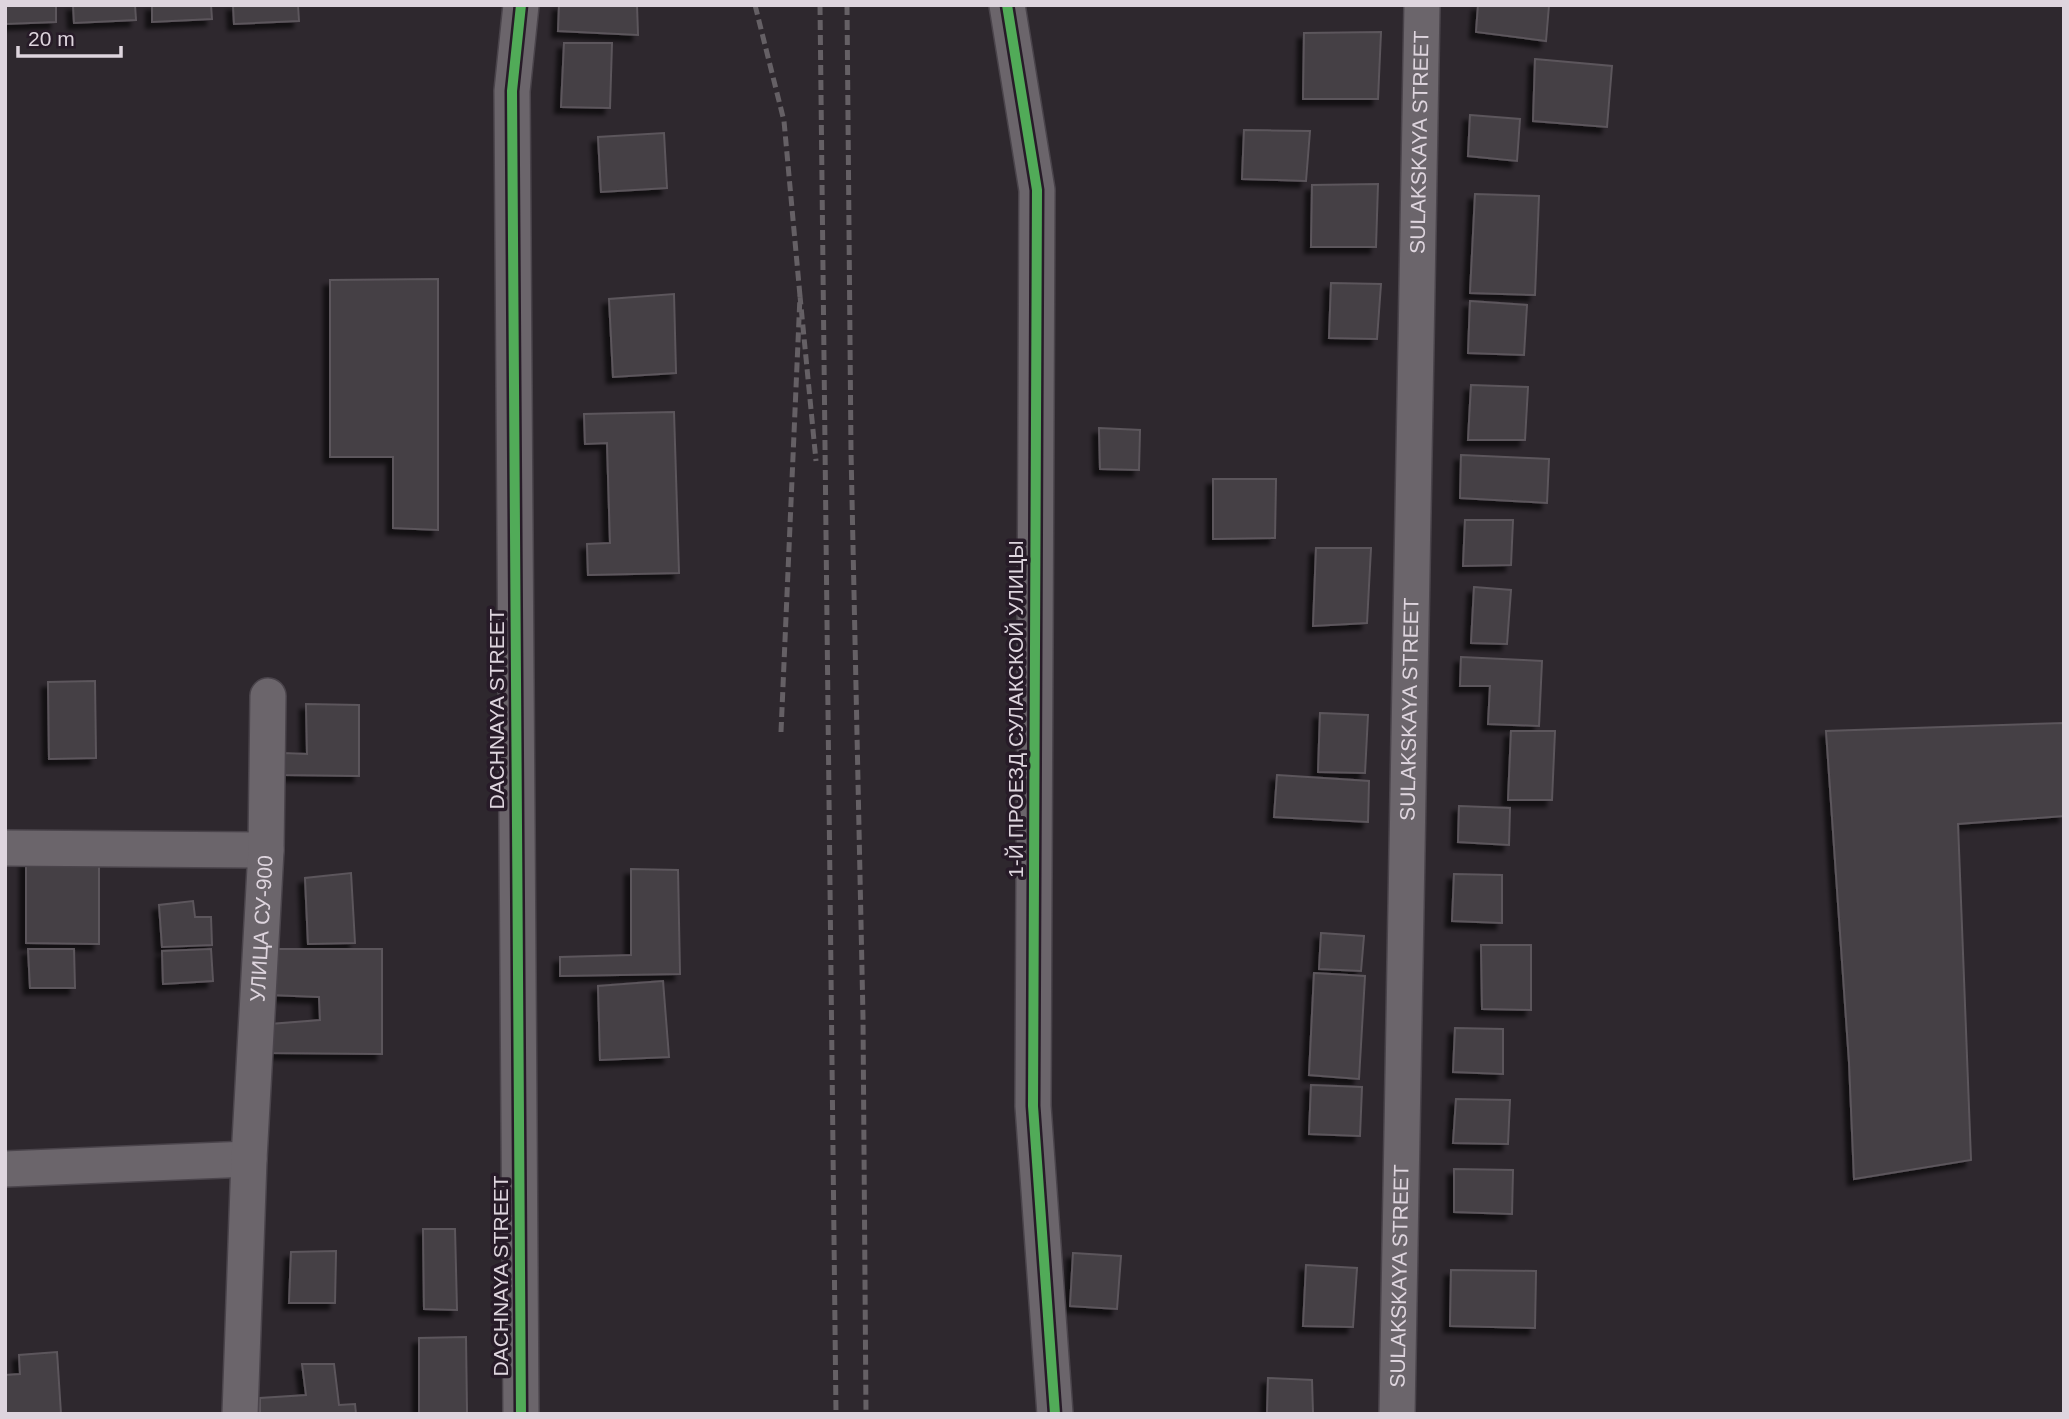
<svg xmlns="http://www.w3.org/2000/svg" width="2069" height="1419" viewBox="0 0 2069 1419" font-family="Arial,sans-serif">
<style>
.building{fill:#443f44;stroke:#5c565c;stroke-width:2;filter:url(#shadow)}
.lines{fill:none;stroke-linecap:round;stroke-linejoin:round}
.minor-casing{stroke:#4a444b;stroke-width:38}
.minor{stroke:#6b656b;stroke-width:35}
.rail{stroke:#656065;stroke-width:5;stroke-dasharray:10 5;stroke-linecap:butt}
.cycleway-casing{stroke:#271b28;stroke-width:15}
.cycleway{stroke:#51ab58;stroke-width:10}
.labels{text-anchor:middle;stroke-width:7;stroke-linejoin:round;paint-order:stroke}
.street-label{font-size:21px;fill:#ded5de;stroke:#271b28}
</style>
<defs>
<filter id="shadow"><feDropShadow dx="-6" dy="6" stdDeviation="2" flood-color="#0009"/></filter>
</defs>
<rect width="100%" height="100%" fill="#2e282e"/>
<g class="building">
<polygon points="5,5 56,5 56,22 5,24"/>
<polygon points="73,5 135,5 136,20 74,23"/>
<polygon points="152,5 211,5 212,19 152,22"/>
<polygon points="233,5 298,5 299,21 234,24"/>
<polygon points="559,5 637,5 638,35 558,31"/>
<polygon points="1478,5 1549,5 1546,41 1476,32"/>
<polygon points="1381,32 1378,99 1303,99 1304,33"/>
<polygon points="564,43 612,43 610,108 561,107"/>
<polygon points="1535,59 1612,66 1607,127 1533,121"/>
<polygon points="1470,115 1520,119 1517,161 1468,156"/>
<polygon points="1244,130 1310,131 1306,181 1242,179"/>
<polygon points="664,133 667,188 601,192 598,137"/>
<polygon points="1378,184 1376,247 1311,247 1312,185"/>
<polygon points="1475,194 1539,196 1535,295 1470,293"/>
<polygon points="438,279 438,530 393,528 393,457 330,457 330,280"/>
<polygon points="1331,283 1381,284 1377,339 1329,338"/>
<polygon points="674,294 676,373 613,377 609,299"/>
<polygon points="1470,301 1527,305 1524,355 1468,353"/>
<polygon points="1471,385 1528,387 1525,440 1468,440"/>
<polygon points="674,412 679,573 588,575 587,544 610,543 607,443 585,444 584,414"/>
<polygon points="1099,428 1140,430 1139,470 1100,469"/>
<polygon points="1461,455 1549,459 1547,503 1460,498"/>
<polygon points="1213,479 1276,479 1275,538 1213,539"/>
<polygon points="1465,520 1513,520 1511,565 1463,566"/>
<polygon points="1316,548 1371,548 1367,623 1313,626"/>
<polygon points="1474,587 1511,590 1507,644 1471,643"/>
<polygon points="1461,657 1542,661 1539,726 1488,724 1490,686 1460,686"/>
<polygon points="95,681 96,758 49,759 48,682"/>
<polygon points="306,704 359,705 359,776 283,775 283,753 307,754"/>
<polygon points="1320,713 1368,715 1365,773 1318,772"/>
<polygon points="2064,723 2064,816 1958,824 1971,1160 1854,1179 1849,1062 1826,731"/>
<polygon points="1511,731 1555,731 1552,800 1508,800"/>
<polygon points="1277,775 1369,781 1368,822 1274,817"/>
<polygon points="1459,806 1510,808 1509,845 1458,842"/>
<polygon points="26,860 99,863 99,944 26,943"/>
<polygon points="631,869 678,870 680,974 560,976 560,957 631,955"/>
<polygon points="351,873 355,943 308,944 305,878"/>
<polygon points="1454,874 1502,875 1502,923 1452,921"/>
<polygon points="193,901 195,917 211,917 212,945 162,947 159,905"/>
<polygon points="1321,933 1364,936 1361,971 1319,969"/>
<polygon points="1481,945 1531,945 1531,1010 1482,1009"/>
<polygon points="28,949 74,949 75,988 30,988"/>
<polygon points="211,949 213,981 163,984 162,951"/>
<polygon points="270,949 382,949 382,1054 269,1053 270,1024 320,1020 319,997 270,995"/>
<polygon points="1314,973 1365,976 1359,1079 1309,1075"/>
<polygon points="663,981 669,1057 600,1060 598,986"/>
<polygon points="1455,1028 1503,1029 1503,1074 1453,1072"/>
<polygon points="1311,1085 1362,1087 1360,1136 1309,1134"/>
<polygon points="1456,1099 1510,1100 1508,1144 1453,1143"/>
<polygon points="1454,1169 1513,1170 1512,1214 1454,1212"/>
<polygon points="423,1229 455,1229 457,1310 424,1309"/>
<polygon points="336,1251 335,1303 289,1303 291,1252"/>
<polygon points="1073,1253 1121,1256 1117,1309 1070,1306"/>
<polygon points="1306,1265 1357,1268 1353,1327 1303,1326"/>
<polygon points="1451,1270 1536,1271 1535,1328 1450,1326"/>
<polygon points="466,1337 467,1414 419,1414 419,1338"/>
<polygon points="57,1352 61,1414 5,1414 5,1375 20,1374 19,1355"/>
<polygon points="302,1364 334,1364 339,1405 355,1404 356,1414 260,1414 260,1398 306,1395"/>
<polygon points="1268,1378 1312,1380 1313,1414 1267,1414"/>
</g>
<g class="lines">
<g class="minor-casing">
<g id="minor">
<polyline points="1007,5 1037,190 1033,1106 1055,1414"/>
<polyline points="5,848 266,850"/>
<polyline points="5,1169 249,1159"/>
<path id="s1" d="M240,1414L249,1159L266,850L268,696"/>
<polyline points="521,1414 512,91 521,5"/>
<path id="s2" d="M1397,1414L1422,5"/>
</g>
</g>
<use href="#minor" class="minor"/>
<g class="rail">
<polyline points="755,5 784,121 800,296"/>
<polyline points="820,5 836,1414"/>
<polyline points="847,5 851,451 863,1017 866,1414"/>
<polyline points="781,732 800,296 816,461"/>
</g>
<g class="cycleway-casing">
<g id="cycleway">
<polyline points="1007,5 1037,190 1033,1106 1055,1414"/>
<polyline points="521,1414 512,91 521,5"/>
</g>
</g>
<use href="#cycleway" class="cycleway"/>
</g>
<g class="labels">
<g class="street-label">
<text dy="7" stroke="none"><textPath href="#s2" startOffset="1272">SULAKSKAYA STREET</textPath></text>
<text transform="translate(497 709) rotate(-90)" y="7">DACHNAYA STREET</text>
<text transform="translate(1016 709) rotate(-90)" y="7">1-Й ПРОЕЗД СУЛАКСКОЙ УЛИЦЫ</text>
<text dy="7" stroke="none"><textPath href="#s2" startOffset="705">SULAKSKAYA STREET</textPath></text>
<text dy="7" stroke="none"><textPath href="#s1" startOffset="486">УЛИЦА СУ-900</textPath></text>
<text transform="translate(501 1276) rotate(-90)" y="7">DACHNAYA STREET</text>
<text dy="7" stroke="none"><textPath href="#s2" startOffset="138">SULAKSKAYA STREET</textPath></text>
</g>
</g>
<rect width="2069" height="1419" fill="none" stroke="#ded5de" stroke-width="14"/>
<path d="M18 46v10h103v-10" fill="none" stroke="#ded5de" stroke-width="3.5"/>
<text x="28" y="46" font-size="21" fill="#ded5de" stroke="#271b28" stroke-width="5" paint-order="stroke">20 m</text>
</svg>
